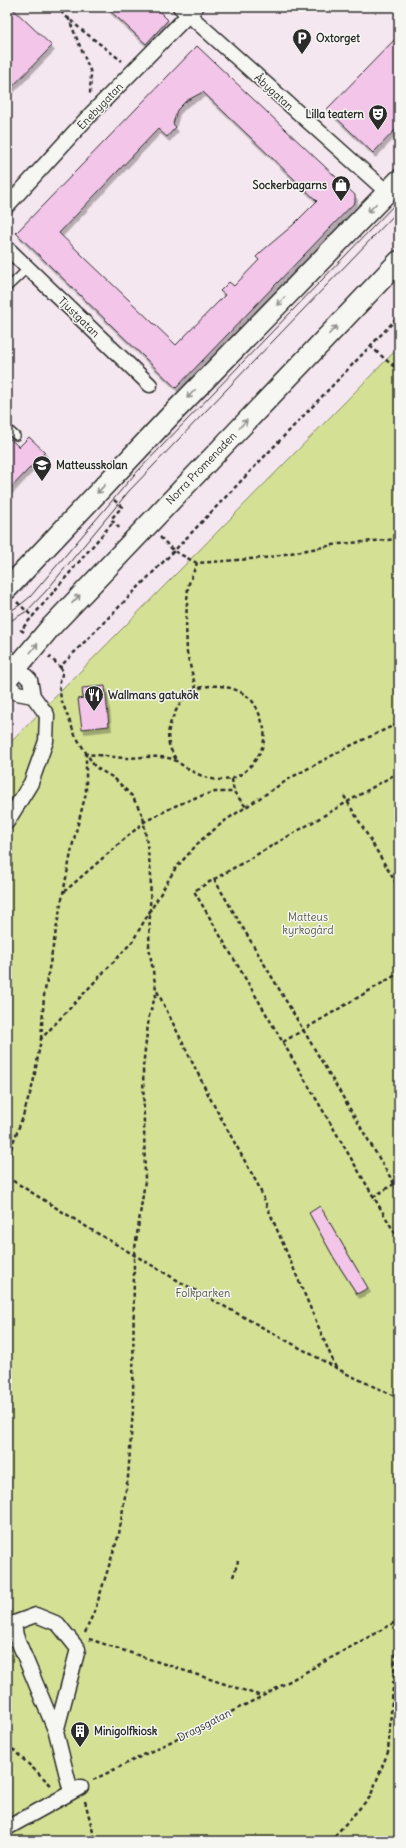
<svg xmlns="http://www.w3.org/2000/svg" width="406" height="1848" viewBox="0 0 406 1848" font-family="Delius,sans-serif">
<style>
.green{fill:#d4e195;stroke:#808660}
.building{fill:#f2c5e9;stroke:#2b2b2b;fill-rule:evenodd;filter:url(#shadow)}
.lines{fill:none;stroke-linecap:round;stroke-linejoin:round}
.service-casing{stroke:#2b2b2b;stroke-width:10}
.minor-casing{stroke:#2b2b2b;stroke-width:17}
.secondary-casing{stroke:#2b2b2b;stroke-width:23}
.path{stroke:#2b2b2b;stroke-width:2.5;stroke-dasharray:4 3;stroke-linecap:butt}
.service{stroke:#f6f6f2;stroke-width:7}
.minor{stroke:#f6f6f2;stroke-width:14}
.secondary{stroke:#f6f6f2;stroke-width:20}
.tram{stroke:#2b2b2b;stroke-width:1}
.oneway{stroke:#90908e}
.labels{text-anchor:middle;stroke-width:3;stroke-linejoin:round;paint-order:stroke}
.poi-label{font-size:11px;font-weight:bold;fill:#2b2b2b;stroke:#f6f6f2;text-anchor:start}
.street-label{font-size:11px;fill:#2b2b2b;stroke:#f6f6f2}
.park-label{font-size:11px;fill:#555846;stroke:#f6f6f2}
</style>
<defs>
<filter id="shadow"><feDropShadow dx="2.5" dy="4.5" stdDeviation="0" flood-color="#0004"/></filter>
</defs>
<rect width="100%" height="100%" fill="#f5e7ef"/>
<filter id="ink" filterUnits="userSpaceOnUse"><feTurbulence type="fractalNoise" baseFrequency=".025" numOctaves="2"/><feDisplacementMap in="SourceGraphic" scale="8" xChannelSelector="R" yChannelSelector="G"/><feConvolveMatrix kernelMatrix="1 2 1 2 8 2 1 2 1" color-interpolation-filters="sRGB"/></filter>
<g filter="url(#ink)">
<polygon class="green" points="399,347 399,1841 7,1841 7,746"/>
<g class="building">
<polygon points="7,7 11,7 52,46 7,92"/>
<polygon points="106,7 155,7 168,20 146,44"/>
<polygon points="399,35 399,126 373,153 327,109"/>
<path d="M197,46L355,195V202L176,388L16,233ZM203,92L317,201L293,225L261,252L256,257L259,260L234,286L229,282L220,291L225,295L176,345L59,233L158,129L167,137L176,127L173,124L177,110L186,101Z"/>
<polygon points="7,436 19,447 29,437 45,452 7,492"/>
<polygon points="105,686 109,726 82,729 78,699 83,698 82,688"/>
<polygon points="320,1206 368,1288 357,1294 334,1258 309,1213"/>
</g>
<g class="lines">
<g class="service-casing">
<g id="service">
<polyline points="7,288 28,268"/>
<polyline points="7,428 16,436"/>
</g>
</g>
<g class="minor-casing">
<g id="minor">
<polyline points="180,7 387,192"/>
<polyline points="7,206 89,116 196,7"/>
<polyline points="7,248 150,385"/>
<polyline points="7,657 30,680 33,696 47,715 46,741 31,783 7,822"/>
<polyline points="7,683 17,693 33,696"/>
<polyline points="56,1732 78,1649 58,1624 36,1615 14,1623 16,1636 56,1732 71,1792"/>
<polyline points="7,1828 81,1787"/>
</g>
</g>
<g class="secondary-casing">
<g id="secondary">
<polyline points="7,589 170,416 399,180"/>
<polyline points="7,679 50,628 399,261"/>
</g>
</g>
<g class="path">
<polyline points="55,7 83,31 122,61"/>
<polyline points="68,17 91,73 90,94"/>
<polyline points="370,346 399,371"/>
<polyline points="392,364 399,365"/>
<polyline points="114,500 122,507 111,519 121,530"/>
<polyline points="160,537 174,551 197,563 264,558 339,544 399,539"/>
<polyline points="17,602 33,617"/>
<polyline points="24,632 21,630 113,522"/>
<polyline points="49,659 50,657 60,667 174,551 399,316"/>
<polyline points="60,667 63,671 59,685 61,699 75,735 95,767 114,778 132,796 143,816 151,873 149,947 156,989 210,1098 258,1185 336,1368"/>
<polyline points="196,689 187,653 186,621 188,586 197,563"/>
<polyline points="399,772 194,891 399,1240"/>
<polyline points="232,779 234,792"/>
<polyline points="344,796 399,888"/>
<polyline points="214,879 399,1192"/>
<polyline points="64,892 144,822 175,806 197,797 215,792 234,792 246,807"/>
<path d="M41,1039L44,996L59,914L73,843L86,793V754C99,755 112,757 125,758C139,758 154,755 168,758C176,759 181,765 188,769C215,785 238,785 256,759C264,748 267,734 262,722C260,715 257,708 253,702C238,684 202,679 185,697C180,703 176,710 173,717C169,725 167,735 169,744C170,749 174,755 176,760"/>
<polyline points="283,1042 399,973"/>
<polyline points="7,1134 12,1145"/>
<polyline points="7,1169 12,1145 22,1119 33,1084 41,1039 132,942 175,869 201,840 226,820 292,777 350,746 399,723"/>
<polyline points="7,1177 90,1229 182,1283 349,1375 399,1398"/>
<polyline points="373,1197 399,1181"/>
<polyline points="233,1577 238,1561"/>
<polyline points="7,1602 10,1610"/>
<polyline points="85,1633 96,1607 119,1534 128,1477 133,1410 134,1255 145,1181 143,1067 149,1016 157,991"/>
<polyline points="89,1639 261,1696"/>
<polyline points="7,1744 53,1787"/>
<polyline points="93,1780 261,1697 399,1620"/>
<polyline points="85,1801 94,1836 92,1841"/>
<polyline points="330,1841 370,1797 388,1752 398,1621"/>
</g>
<use href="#service" class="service"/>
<use href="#minor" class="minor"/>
<use href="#secondary" class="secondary"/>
<g class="tram">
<polyline points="7,613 20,605 30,597 134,475 399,200"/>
<polyline points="7,623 27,611 46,591 129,491 399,210"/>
</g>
</g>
<defs><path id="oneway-shaft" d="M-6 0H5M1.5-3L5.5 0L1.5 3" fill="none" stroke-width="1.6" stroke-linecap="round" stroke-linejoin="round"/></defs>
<g class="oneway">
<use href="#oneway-shaft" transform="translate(372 208) rotate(134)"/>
<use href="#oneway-shaft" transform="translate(281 301) rotate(134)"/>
<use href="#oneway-shaft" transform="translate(333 330) rotate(-46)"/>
<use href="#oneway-shaft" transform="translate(191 394) rotate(134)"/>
<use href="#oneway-shaft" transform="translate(243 424) rotate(-46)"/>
<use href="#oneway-shaft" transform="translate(101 489) rotate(133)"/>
<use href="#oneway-shaft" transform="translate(76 599) rotate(-47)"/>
<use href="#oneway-shaft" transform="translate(34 648) rotate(-51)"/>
</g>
</g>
<defs>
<g id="parking-pin" transform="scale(1)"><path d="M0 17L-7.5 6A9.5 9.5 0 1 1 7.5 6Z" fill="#2b2b2b" stroke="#f6f6f2"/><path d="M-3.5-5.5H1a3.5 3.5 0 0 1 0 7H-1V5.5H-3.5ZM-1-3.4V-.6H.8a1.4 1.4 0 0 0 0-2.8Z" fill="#fff"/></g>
<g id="theatre-pin" transform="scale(1)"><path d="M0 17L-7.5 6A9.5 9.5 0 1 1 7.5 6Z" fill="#2b2b2b" stroke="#f6f6f2"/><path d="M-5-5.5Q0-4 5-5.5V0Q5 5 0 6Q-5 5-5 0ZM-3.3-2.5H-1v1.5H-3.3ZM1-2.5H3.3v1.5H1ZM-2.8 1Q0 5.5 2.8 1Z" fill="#fff"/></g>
<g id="shop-pin" transform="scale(1)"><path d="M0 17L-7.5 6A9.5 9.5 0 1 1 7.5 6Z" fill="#2b2b2b" stroke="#f6f6f2"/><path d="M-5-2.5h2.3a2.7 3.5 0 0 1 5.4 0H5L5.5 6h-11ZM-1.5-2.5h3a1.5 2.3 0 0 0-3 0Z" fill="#fff"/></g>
<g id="school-pin" transform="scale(1)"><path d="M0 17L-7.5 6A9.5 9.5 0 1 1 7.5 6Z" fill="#2b2b2b" stroke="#f6f6f2"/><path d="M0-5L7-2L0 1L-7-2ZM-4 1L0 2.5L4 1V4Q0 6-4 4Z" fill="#fff"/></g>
<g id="restaurant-pin" transform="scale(1)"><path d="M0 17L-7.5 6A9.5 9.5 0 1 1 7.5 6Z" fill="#2b2b2b" stroke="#f6f6f2"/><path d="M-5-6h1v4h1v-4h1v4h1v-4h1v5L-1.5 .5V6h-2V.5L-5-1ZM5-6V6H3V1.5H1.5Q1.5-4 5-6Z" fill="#fff"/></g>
<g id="building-pin" transform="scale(1)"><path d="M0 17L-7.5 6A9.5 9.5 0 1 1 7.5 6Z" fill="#2b2b2b" stroke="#f6f6f2"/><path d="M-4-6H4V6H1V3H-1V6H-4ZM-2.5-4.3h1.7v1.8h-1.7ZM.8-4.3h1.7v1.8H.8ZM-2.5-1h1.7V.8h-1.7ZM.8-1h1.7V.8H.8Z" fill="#fff"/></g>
</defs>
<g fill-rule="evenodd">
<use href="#parking-pin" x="302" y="38"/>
<use href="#theatre-pin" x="378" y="114"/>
<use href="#shop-pin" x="341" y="185"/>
<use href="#school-pin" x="42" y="465"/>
<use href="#restaurant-pin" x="94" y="695"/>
<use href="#building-pin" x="80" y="1731"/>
</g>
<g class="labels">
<g class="poi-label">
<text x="316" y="42">Oxtorget</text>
<text x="364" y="118" text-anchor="end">Lilla teatern</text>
<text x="327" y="189" text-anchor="end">Sockerbagarns</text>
<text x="56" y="469">Matteusskolan</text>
<text x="108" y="699">Wallmans gatukök</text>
<text x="94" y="1735">Minigolfkiosk</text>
</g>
<g class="street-label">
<text transform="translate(274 92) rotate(42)" y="4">Åbygatan</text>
<text transform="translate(100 106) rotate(-46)" y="4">Enebygatan</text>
<text transform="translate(79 317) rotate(44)" y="4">Tjustgatan</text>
<text transform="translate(201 468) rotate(-46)" y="4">Norra Promenaden</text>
<text transform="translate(204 1725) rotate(-27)" y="4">Dragsgatan</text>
</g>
<g class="park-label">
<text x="308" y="921">Matteus<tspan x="308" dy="13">kyrkogård</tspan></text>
<text x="203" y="1297">Folkparken</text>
</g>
</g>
<rect width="406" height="1848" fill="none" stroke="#f6f6f2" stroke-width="24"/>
<rect x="12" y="12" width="382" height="1824" fill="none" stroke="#2b2b2b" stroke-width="1.5" filter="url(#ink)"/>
</svg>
